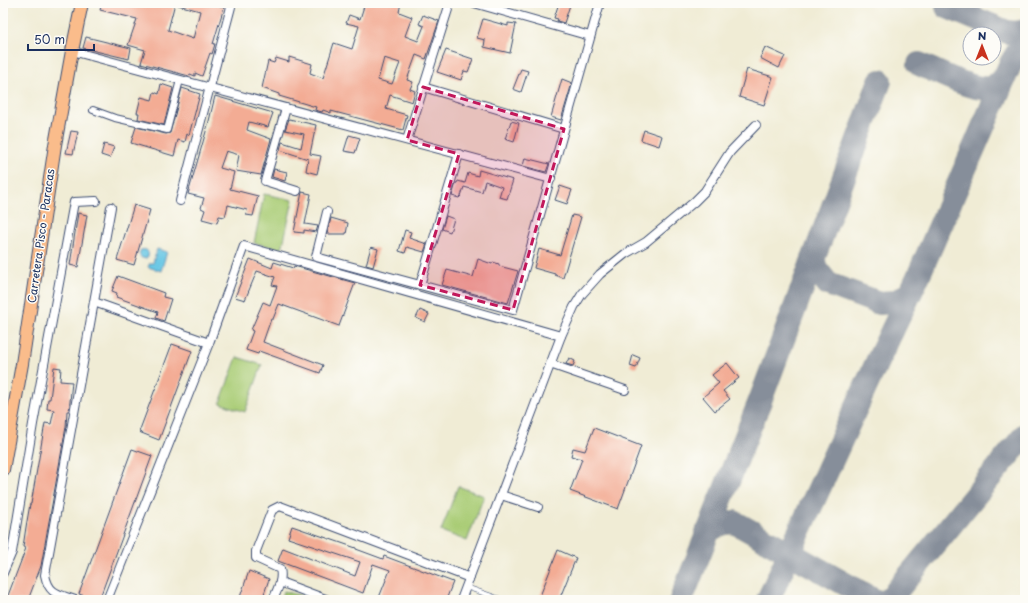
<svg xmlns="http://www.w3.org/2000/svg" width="1028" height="603" viewBox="0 0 1028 603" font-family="'Playpen Sans',sans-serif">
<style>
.green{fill:#a9cc75;stroke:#627e6a}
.water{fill:#66c6e4;stroke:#407aa1}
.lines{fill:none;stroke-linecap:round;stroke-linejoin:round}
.taxiway{stroke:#868e9a;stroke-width:24}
.building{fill:#f3ac94;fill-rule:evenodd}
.service-casing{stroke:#3b4b70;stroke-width:5.5}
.pedestrian-casing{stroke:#3b4b70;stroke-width:8}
.minor-casing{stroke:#3b4b70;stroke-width:10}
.primary-casing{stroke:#3b4b70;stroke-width:14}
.service{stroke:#fff;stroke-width:4}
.pedestrian{stroke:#fff;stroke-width:6}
.minor{stroke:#fff;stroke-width:8}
.primary{stroke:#fabc8b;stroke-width:12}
.marked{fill:#c2185b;fill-opacity:0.2;stroke:#c2185b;stroke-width:3;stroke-dasharray:8 5;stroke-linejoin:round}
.labels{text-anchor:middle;stroke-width:3;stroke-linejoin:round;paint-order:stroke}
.street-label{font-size:11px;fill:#1b2f5e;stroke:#fdfcf7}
</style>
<rect width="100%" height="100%" fill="#fdfcf7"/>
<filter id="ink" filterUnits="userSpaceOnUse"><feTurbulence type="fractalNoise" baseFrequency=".025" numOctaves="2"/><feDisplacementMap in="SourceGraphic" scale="8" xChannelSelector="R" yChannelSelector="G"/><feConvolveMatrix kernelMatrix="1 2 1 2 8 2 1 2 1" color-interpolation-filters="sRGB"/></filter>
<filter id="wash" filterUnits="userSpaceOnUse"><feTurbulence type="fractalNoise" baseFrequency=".012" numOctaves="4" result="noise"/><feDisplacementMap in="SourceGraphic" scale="16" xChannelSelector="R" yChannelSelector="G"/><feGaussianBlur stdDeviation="0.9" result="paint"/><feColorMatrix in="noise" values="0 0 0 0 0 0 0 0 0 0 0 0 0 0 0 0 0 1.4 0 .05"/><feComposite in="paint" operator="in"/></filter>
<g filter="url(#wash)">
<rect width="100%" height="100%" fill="#f0ecd5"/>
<g class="green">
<polygon points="264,194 293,200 282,249 254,243"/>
<polygon points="237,357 262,365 245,412 220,403"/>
<polygon points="458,486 484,496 467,541 441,531"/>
<polygon points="284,591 309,598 309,600 280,600"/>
</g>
<g class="water">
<polygon points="157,249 167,252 161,271 148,267 150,263 153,263"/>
<circle cx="144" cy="254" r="4.5"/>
</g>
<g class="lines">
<g class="taxiway">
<polyline points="947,7 1007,32 1016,33 1025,31"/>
<path d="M919,64C935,71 973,91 989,88C996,86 1000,82 1004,77"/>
<polyline points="813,258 816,269 828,284 879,303 895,302 910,293"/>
<path d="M706,534C715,525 722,523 734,522L874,600"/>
<polyline points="681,600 760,401 880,81"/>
<polyline points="768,600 877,362 917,279 1010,65 1025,40"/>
<polyline points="889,600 1025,435"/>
</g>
</g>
<g id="blocks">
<g class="building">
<polygon points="102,3 119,3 130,5 129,3 136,3 143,5 144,3 175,3 168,30 193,39 200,11 178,5 178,3 210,3 224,7 213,44 215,44 212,54 210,53 202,76 195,73 195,76 190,74 189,76 141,63 145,50 128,45 137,19 100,10"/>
<path d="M365,3H401L399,12L412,17L405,36L418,41L424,26L419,24L423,15L439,21L426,59L416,55L407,80L413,82L410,89L415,91L412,102L390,95L386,109L407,115L403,130L331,111V113L323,110L322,112L315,110L316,107L279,96V94L262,88L268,61L274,63L276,58L289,62V57L312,64L310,73L323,78L334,43L352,49L359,26L346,23L349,15L360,19ZM384,58L400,63L392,84L378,80Z"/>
<polygon points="559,3 570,5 564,23 557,21 558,19 554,18"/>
<polygon points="483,19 508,26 508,23 516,24 510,53 484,47 485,40 477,38"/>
<polygon points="86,37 131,48 129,59 83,48"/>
<polygon points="765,47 785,56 779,68 760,58"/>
<polygon points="446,50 473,59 468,72 464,71 461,80 437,72"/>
<polygon points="521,69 528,71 521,92 513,89"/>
<polygon points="747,69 773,77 764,105 739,97"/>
<polygon points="562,79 572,83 561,120 551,117"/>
<polygon points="161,84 173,88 164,125 138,119 139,113 137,113 141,97 152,100 154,92 159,94"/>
<polygon points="182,88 200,94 189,135 187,134 185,142 178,140 174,156 131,143 136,127 166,134 170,133"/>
<polygon points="215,96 273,113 268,127 249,122 247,130 271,139 261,175 236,171 239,155 226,151 220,168 234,172 230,189 258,196 253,216 246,215 247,210 228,205 225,217 219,216 217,223 202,219 205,210 201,208 204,198 188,194 209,121"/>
<polygon points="289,119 316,125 310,154 321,156 317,174 306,171 308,159 280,150 282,142 301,148 304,134 285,130"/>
<polygon points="511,121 519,123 514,142 505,139"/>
<polygon points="644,130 662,136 659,146 641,140"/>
<polygon points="71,131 78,132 73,154 66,153"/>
<polygon points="349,135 360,138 355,153 344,151"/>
<polygon points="104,144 114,147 110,158 101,155"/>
<polygon points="525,158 549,164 546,172 523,166"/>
<polygon points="274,169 287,172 285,181 272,177"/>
<polygon points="479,170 513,180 507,199 499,197 502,187 485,181 482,192 464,187 461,196 459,198 452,196 456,183 457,183 458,181 465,183 468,173 478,176"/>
<polygon points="560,186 572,190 567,204 555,200"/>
<polygon points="302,192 311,194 305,224 318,226 316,232 304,230 304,233 294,232"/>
<polygon points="134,205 150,210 134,265 117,260"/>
<polygon points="78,213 87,215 78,267 70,265"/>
<polygon points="572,215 581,217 563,278 555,275 555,274 534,268 539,249 560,255"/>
<polygon points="446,216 454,219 450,232 442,229"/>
<polygon points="331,218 348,223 346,234 327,234"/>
<polygon points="405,230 411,232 409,238 427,244 424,252 407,247 405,253 399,251"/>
<polygon points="371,247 378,249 373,267 366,265"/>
<polygon points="250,259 272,268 274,262 293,268 294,266 355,283 339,326 279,304 273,319 271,319 263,342 323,365 320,373 259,351 258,354 246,350 253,331 251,330 263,302 270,305 277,286 272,285 275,277 257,271 245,300 235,297"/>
<polygon points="478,259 492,264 493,262 499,264 499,266 518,271 508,303 442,285 447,270 473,277"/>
<polygon points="118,276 164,293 163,297 171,299 164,321 156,318 158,312 116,297 117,293 112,291"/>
<polygon points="420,310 429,314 425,322 416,318"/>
<polygon points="172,344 192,351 159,440 139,432"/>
<polygon points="633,355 640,358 636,368 630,366"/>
<polygon points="569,358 575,361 573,366 566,364"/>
<polygon points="727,363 739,378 723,391 730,399 715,411 703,397 719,383 712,375"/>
<polygon points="54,367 61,368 60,381 72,382 69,411 67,411 66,427 41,566 28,600 13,600 7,598 26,548 23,547 26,527 30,504 31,504 45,423 51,424 54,410 47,409 48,399 50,399"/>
<polygon points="594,428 641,446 618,509 570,491 582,459 571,456 573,448 585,451"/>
<polygon points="132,449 152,456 99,600 96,600 79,594"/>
<polygon points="292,526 356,548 356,549 383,559 384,556 453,582 446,600 378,600 390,570 373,564 363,593 278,561 283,548 355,576 360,562 288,538"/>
<polygon points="558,550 576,558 559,600 550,600 540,596"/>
<polygon points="249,571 269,579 262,600 239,600"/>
</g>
</g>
</g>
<g filter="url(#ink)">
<use href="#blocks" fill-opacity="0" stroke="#3b4b70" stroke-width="1"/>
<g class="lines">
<g class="service-casing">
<polyline id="service" points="466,587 503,600"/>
</g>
<g class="pedestrian-casing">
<polyline id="pedestrian" points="93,110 115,118 167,130 180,80"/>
</g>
<g class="minor-casing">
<g id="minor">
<polyline points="474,3 590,36"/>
<polyline points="72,51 551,179"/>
<polyline points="423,87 564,129"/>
<polyline points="286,108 265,181 297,191"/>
<polyline points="407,140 450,3"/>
<polyline points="180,201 232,3"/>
<polyline points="327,212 316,257 513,310 600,3"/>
<polyline points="420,285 459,154"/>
<polyline points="94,302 209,343"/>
<polyline points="550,364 625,390"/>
<polyline points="501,495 538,507"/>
<polyline points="3,573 12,552 33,424 74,202 96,201"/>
<polyline points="280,582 328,600"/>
<path d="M75,600C59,594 49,595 45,575L111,207"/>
<polyline points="107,600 209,343 244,246 561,336"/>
<path d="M273,600C277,590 283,580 280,569L256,558V551L272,510L280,506L470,578"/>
<polyline points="461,600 561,336 574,307 582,294 600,274 625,254 646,242 694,202 705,191 730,152 756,125"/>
</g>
</g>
<g class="primary-casing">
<polyline id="primary" points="3,470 22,364 55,145 72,51 82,3"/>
</g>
<use href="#service" class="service"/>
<use href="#pedestrian" class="pedestrian"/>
<use href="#minor" class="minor"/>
<use href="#primary" class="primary"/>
</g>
</g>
<path class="marked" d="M423,87L564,129L513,310L420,285L459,154L407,140Z"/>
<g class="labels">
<g class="street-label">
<text transform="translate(41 236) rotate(-82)" y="4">Carretera Pisco - Paracas</text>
</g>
</g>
<rect width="1028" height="603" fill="none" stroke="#fdfcf7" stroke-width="16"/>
<g transform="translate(982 46)"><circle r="19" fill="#fdfcf7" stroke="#a3aaba"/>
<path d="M0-3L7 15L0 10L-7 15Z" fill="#c8321e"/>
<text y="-6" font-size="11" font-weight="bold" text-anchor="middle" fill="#1b2f5e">N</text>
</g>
<path d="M28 44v6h66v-6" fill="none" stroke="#1b2f5e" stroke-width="2"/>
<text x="34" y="44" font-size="12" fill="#1b2f5e" stroke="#fdfcf7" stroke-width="3" paint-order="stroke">50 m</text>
</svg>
